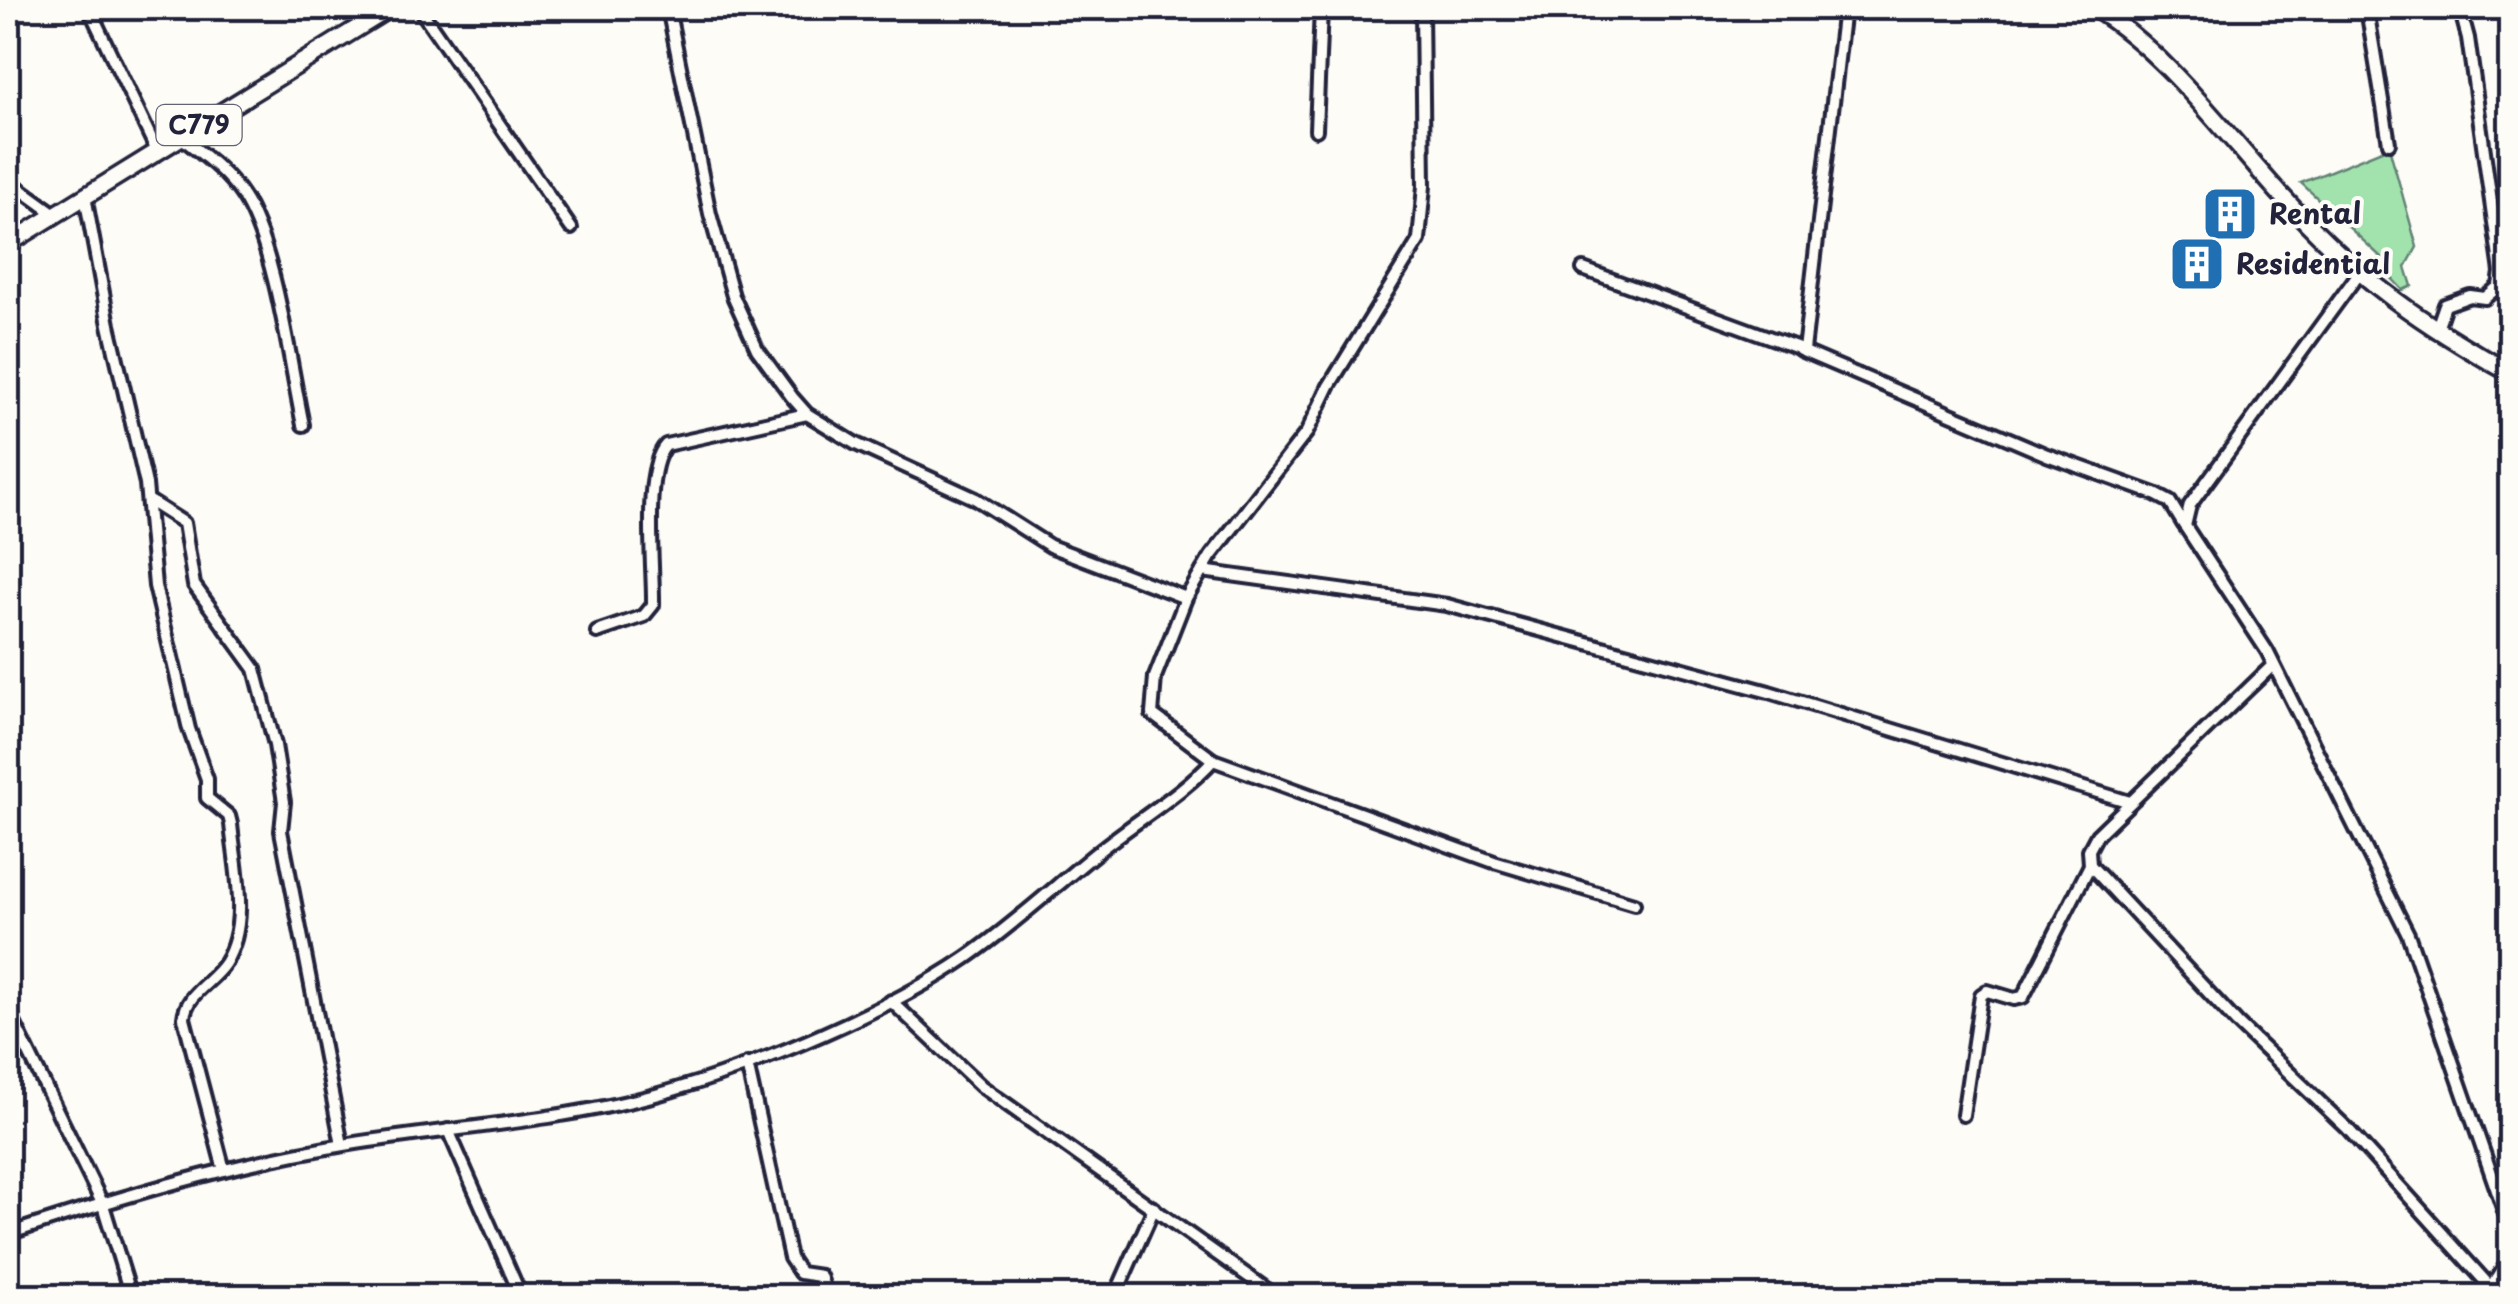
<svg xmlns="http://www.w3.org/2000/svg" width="2518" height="1304" viewBox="0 0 2518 1304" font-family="'Playpen Sans',sans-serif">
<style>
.green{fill:#a2e3ad;stroke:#628274;stroke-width:2.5}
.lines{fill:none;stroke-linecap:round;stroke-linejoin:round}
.minor-casing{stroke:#22223b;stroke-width:18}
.primary-casing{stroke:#22223b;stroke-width:22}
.trunk-casing{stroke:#22223b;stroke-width:25}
.minor{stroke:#fdfcf7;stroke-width:10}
.primary{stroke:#fdfcf7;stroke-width:15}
.trunk{stroke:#fdfcf7;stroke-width:18}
.labels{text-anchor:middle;stroke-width:8;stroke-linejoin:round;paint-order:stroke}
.shield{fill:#fdfcf7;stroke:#646373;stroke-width:2.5}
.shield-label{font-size:25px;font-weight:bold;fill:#22223b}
.poi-label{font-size:28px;font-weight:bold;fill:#22223b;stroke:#fdfcf7;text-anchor:start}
</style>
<rect width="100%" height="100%" fill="#fdfcf7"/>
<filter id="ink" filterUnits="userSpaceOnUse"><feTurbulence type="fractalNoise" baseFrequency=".01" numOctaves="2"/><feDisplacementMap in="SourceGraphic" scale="20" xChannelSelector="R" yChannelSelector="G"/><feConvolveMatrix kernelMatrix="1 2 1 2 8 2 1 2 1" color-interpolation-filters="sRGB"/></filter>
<g filter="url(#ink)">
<polygon class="green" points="2389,147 2417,247 2406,267 2412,286 2403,290 2385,271 2382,258 2301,183"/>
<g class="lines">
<g class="minor-casing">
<g id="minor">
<polyline points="89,8 157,151"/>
<polyline points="419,8 571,228"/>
<polyline points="668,8 710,214 733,296 757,349 792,397 807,414 856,444 976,499 1050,546 1186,598"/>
<polyline points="2366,8 2372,12 2393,8"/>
<polyline points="2367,9 2389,143"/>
<polyline points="1316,130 1321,8"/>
<path d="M181,137C202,154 226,171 242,195C275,244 290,364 303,425"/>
<polyline points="8,180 55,214"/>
<path d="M85,196L109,325L146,484L155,586L189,729L207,779V798L229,816L231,824C235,868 250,922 225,963C212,983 186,993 184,1018L224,1170"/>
<polyline points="1583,269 1804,350 1844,8"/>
<polyline points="2359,273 2190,505 2185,526 2267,651 2408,934 2510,1228"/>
<polyline points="2436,331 2445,305 2470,296 2485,298 2499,286 2501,272 2468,38 2460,8"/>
<polyline points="1800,350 2047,455 2155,494 2170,502 2184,525"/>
<polyline points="148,500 184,523 194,585 255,669 275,745 284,802 281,831 342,1145"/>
<polyline points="1202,571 1447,605 1769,692 2130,802"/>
<path d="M597,632L644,616L653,605C654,569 642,470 666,445L807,414"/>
<polyline points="2273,665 2097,835 2089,850 2090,865 2237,1023 2347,1128 2494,1291"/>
<polyline points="1213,760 1494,862 1634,904"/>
<polyline points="891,1001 981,1086 1276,1296"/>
<polyline points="8,1010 103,1205 131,1296"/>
<polyline points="747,1064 790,1258 800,1273 820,1276 827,1296"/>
<polyline points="1963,1115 1981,995 1987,991 2014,999 2023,997 2090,865"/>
<polyline points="448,1130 521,1296"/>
<path d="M8,1234C120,1197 233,1163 350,1144C456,1127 567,1121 670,1091C759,1065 890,1010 966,958C1011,927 1052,889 1095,854C1130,825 1185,792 1213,760L1152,714L1155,677L1186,598L1211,556L1307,432L1329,386L1419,240L1424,186L1422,8"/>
<polyline points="1115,1296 1154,1208"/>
</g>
</g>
<g class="primary-casing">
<g id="primary">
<path d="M2094,8C2170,54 2231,143 2293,208C2361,281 2424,325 2510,373"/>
<polyline points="8,244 390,8"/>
</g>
</g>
<g class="trunk-casing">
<polyline id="trunk" points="2490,1296 2510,1264"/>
</g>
<use href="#minor" class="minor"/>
<use href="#primary" class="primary"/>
<use href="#trunk" class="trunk"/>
</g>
</g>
<defs>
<g id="building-square" transform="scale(2.875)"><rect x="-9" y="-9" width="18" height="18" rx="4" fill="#1f6fb2" stroke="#fdfcf7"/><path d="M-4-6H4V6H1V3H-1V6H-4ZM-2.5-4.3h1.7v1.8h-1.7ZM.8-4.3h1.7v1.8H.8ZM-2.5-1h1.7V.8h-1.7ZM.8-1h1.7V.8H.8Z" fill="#fff"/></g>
</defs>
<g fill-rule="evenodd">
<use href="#building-square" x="2230" y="214"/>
<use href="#building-square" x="2197" y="264"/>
</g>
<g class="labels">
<rect class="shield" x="156.5" y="105" width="85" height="40" rx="8"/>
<g class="shield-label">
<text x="199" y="134">C779</text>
</g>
<g class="poi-label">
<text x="2269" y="224">Rental</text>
<text x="2236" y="274">Residential</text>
</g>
</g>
<rect width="2518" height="1304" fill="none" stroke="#fdfcf7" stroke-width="40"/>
<rect x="20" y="20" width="2478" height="1264" fill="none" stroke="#22223b" stroke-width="4" filter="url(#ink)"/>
</svg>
